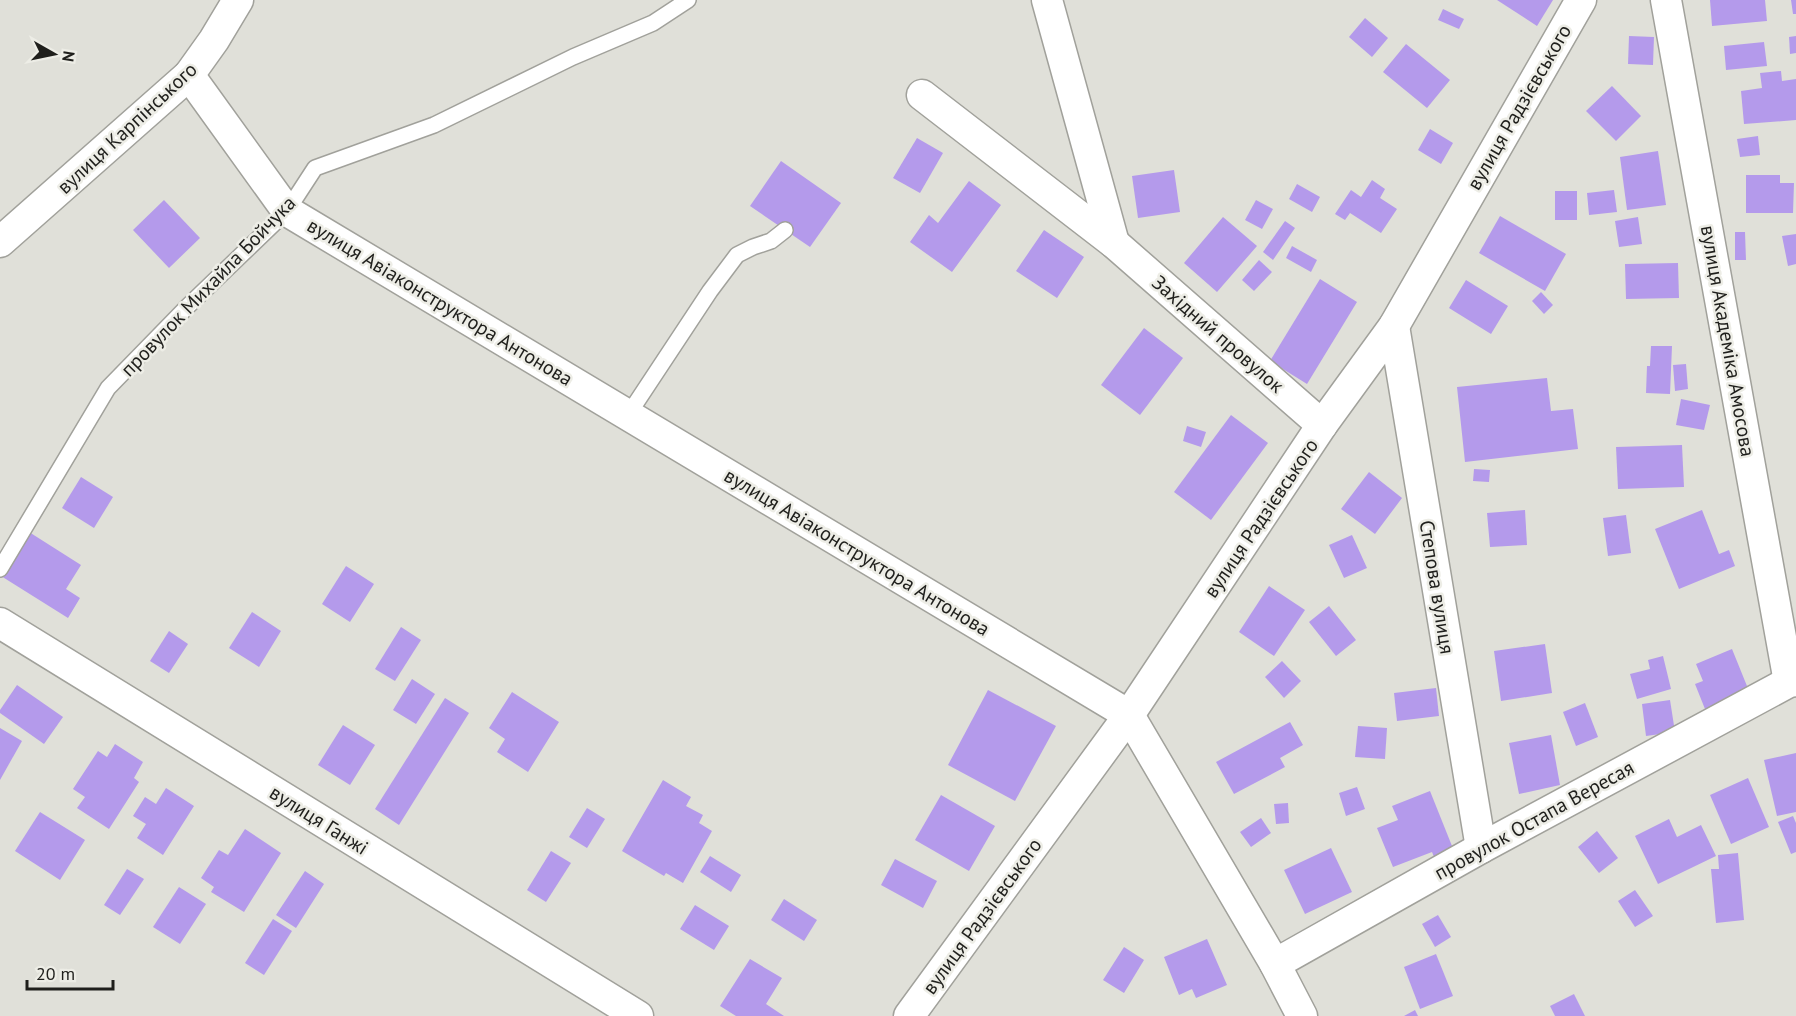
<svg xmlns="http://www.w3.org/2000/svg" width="1796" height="1016" viewBox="0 0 1796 1016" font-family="'PT Sans',sans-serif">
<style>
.building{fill:#b49aeb}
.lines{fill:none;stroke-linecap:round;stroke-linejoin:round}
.service-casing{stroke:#a1a19b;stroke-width:18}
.minor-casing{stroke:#a1a19b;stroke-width:33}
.service{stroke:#fff;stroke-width:15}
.minor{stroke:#fff;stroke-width:30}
.labels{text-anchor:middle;stroke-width:5;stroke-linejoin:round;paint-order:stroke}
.street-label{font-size:20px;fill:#1f1f1c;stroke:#edede6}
</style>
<rect width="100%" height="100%" fill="#e0e0d9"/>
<g class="building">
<polygon points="1497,0 1553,0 1537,26"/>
<polygon points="1710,0 1765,0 1767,21 1712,26"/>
<polygon points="1791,0 1796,0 1796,14 1793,14"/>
<polygon points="1443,9 1464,19 1459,29 1438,20"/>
<polygon points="1365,18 1388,38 1372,57 1349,37"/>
<polygon points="1629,36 1654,37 1653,65 1628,64"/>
<polygon points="1796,36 1796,53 1790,54 1789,37"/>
<polygon points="1764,42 1767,66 1726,70 1724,46"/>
<polygon points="1406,44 1450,80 1427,108 1383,72"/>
<polygon points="1781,71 1782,81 1796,79 1796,120 1744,124 1741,91 1762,88 1760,73"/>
<polygon points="1612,86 1641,116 1616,141 1586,111"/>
<polygon points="1430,129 1453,143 1441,164 1418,150"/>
<polygon points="1758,136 1760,155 1740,157 1737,139"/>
<polygon points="917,138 943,153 920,193 893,178"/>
<polygon points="1658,151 1666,205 1627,210 1620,157"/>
<polygon points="781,161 841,203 810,247 750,206"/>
<polygon points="1174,170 1180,212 1138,218 1132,176"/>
<polygon points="1746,175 1780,175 1780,183 1794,183 1793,213 1746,213"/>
<polygon points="1372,180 1385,189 1380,198 1397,209 1381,233 1350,213 1345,220 1335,214 1351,190 1361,197"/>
<polygon points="969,181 1001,205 952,272 910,242 929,215 938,223"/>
<polygon points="1297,184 1320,197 1312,212 1289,199"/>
<polygon points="1614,190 1617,212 1589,215 1587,193"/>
<rect x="1555" y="191" width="22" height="29"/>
<polygon points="164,200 200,238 169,268 133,230"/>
<polygon points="1256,200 1273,209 1262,229 1245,220"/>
<polygon points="1500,216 1566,254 1545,291 1479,253"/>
<polygon points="1223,217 1257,246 1217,292 1184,263"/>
<polygon points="1638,217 1642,244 1619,247 1615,221"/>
<polygon points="1285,221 1295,228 1273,260 1263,252"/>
<polygon points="1044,230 1084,257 1057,298 1016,271"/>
<polygon points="1735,232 1745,232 1746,260 1735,260"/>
<polygon points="1796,234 1796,264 1788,266 1782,236"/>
<polygon points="1292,246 1317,260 1311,272 1286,258"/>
<polygon points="1259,260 1272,272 1254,291 1242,280"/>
<polygon points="1678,263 1679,298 1626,299 1625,264"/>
<polygon points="1320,279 1357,302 1307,384 1270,361"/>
<polygon points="1466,280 1508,306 1491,334 1449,308"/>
<polygon points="1541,292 1553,305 1544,314 1532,301"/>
<polygon points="1144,328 1183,358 1140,415 1101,385"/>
<polygon points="1651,346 1672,346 1670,394 1646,393 1647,366 1650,366"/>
<polygon points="1686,364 1688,389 1675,391 1673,365"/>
<polygon points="1547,378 1551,411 1573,409 1578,449 1465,462 1457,387"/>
<polygon points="1681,399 1710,405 1704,430 1676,425"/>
<polygon points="1231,415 1268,443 1211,520 1174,492"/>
<polygon points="1187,426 1206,432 1201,447 1183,441"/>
<polygon points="1682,445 1684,487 1618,489 1616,447"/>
<polygon points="1474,469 1490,470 1489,482 1473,481"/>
<polygon points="1369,472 1402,498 1375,534 1341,509"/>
<polygon points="81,477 113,497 94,528 62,508"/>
<polygon points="1525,510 1527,545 1490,547 1487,513"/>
<polygon points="1702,510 1719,554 1729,550 1735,566 1679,589 1655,529"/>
<polygon points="1626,515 1631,553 1608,556 1603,518"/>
<polygon points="29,532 81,565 66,589 80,598 68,618 1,576"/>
<polygon points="1352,535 1367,568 1344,578 1329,545"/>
<polygon points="346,566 374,584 350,622 322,604"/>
<polygon points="1269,586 1305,610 1274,656 1239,632"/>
<polygon points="1329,606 1356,640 1336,656 1309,622"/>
<polygon points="252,612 281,631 259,667 229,648"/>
<polygon points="401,627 421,640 395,681 375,669"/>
<polygon points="169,631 188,644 169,673 150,661"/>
<polygon points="1545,644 1552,693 1501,701 1494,651"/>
<polygon points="1732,649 1749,691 1705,709 1695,684 1703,681 1696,664"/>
<polygon points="1663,656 1671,689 1637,699 1630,674 1650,669 1648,660"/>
<polygon points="1282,661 1301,681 1284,698 1265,677"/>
<polygon points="412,679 435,694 416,724 393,710"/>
<polygon points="17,685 63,717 44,744 0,713 0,710"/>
<polygon points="1436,688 1439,716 1397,721 1394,693"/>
<polygon points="988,690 1056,726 1015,801 948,765"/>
<polygon points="512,692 559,722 528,772 497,752 505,739 489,728"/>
<polygon points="445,698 469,713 399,825 375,809"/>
<polygon points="1670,700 1675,732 1646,736 1642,704"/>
<polygon points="1585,703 1598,737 1576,746 1563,712"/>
<polygon points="1290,722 1303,745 1280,758 1285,767 1234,794 1216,762"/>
<polygon points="343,725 375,745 350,785 318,765"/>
<polygon points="1358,726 1387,728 1385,759 1355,757"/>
<polygon points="0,728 22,741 0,780"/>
<polygon points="1551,735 1560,785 1519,794 1509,743"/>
<polygon points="115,744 143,762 134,778 139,782 109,829 77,808 85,797 73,789 98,751 107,757"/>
<polygon points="1796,753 1796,812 1777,816 1764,760"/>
<polygon points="1748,778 1769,827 1731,844 1710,795"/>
<polygon points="663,780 691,797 686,806 703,815 699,823 712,831 683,883 666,873 664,876 622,851"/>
<polygon points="1357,787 1365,809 1346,816 1339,793"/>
<polygon points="166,788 194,806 163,855 137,838 146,824 133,816 145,797 156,804"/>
<polygon points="1430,791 1456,856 1437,864 1432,852 1393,867 1377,828 1398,820 1392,806"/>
<polygon points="941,795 995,826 969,871 915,840"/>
<polygon points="1288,803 1289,823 1276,824 1274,804"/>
<polygon points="587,808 605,819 587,848 569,837"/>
<polygon points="40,812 85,840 60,880 15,851"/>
<polygon points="1793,816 1796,823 1796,852 1791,854 1778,822"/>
<polygon points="1261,818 1271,833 1251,847 1240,832"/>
<polygon points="1669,819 1677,837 1701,825 1716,856 1658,884 1635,836"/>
<polygon points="245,829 281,853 244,912 211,892 214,887 201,878 219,850 228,855"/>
<polygon points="1597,831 1618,858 1599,873 1578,847"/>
<polygon points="1331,848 1352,892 1305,914 1284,870"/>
<polygon points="551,851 571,863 546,902 527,890"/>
<polygon points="1738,853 1744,920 1716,923 1711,869 1719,869 1718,855"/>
<polygon points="710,856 741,875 731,892 700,872"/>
<polygon points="895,859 937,881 923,908 881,885"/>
<polygon points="127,869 144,879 120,915 104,905"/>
<polygon points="305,871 324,884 296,928 276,915"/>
<polygon points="179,887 206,904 180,944 153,927"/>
<polygon points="1635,890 1653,916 1635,927 1618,901"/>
<polygon points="784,899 817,920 804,941 771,920"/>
<polygon points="695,905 729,926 714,950 680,929"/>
<polygon points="1438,915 1451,937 1435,947 1422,924"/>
<polygon points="273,919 292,931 264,975 245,963"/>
<polygon points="1207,939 1227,985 1196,998 1192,989 1179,995 1164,957"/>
<polygon points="1124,947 1144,960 1124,993 1103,980"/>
<polygon points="1436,954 1453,996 1420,1009 1404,967"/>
<polygon points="750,959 782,978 766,1004 784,1016 736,1016 720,1006"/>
<polygon points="1574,994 1585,1016 1555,1016 1550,1006"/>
<polygon points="1415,1010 1418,1016 1404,1016"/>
</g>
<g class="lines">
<g class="service-casing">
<g id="service">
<polyline points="628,415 710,291 737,255 753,247 771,241 785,230"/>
<polyline points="0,569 108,388 186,308 287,211 315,168 434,125 573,57 653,23 688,0"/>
</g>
</g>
<g class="minor-casing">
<g id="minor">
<polyline points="1047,0 1114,243"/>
<polyline points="1666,0 1789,682"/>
<polyline points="189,75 287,211 1129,715 1275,964 1302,1016"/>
<polyline points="922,95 1114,243 1322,425"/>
<polyline points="0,242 189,75 214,40 238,0"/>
<polyline points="1394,326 1481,848"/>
<polyline points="0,623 638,1016"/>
<polyline points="1275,964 1481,848 1789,682 1796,681"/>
<polyline points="909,1016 1129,715 1322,425 1394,326 1581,0"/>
</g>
</g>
<use href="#service" class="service"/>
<use href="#minor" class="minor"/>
</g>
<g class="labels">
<g class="street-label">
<text transform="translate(1519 107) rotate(-60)" y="7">вулиця Радзієвського</text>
<text transform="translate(127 128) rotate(-43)" y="7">вулиця Карпінського</text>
<text transform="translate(208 286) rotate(-46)" y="7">провулок Михайла Бойчука</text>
<text transform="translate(440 302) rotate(31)" y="7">вулиця Авіаконструктора Антонова</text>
<text transform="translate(1218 334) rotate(41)" y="7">Західний провулок</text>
<text transform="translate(1728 341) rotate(80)" y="7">вулиця Академіка Амосова</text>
<text transform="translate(1261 518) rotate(-56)" y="7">вулиця Радзієвського</text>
<text transform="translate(857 552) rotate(31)" y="7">вулиця Авіаконструктора Антонова</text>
<text transform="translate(1437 587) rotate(81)" y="7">Степова вулиця</text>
<text transform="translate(319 820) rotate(32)" y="7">вулиця Ганжі</text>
<text transform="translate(1534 820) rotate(-29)" y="7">провулок Остапа Вересая</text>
<text transform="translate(982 916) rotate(-54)" y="7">вулиця Радзієвського</text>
</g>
</g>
<g transform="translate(54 54) rotate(99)" stroke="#edede6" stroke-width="4.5" paint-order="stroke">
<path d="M0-4.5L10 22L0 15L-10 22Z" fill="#1f1f1c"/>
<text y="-9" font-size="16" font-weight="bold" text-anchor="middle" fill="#1f1f1c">N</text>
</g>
<path d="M27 980v9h86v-9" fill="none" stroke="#1f1f1c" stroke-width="3"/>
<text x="36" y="980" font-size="18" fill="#1f1f1c" stroke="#edede6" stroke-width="4.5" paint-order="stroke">20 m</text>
</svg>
